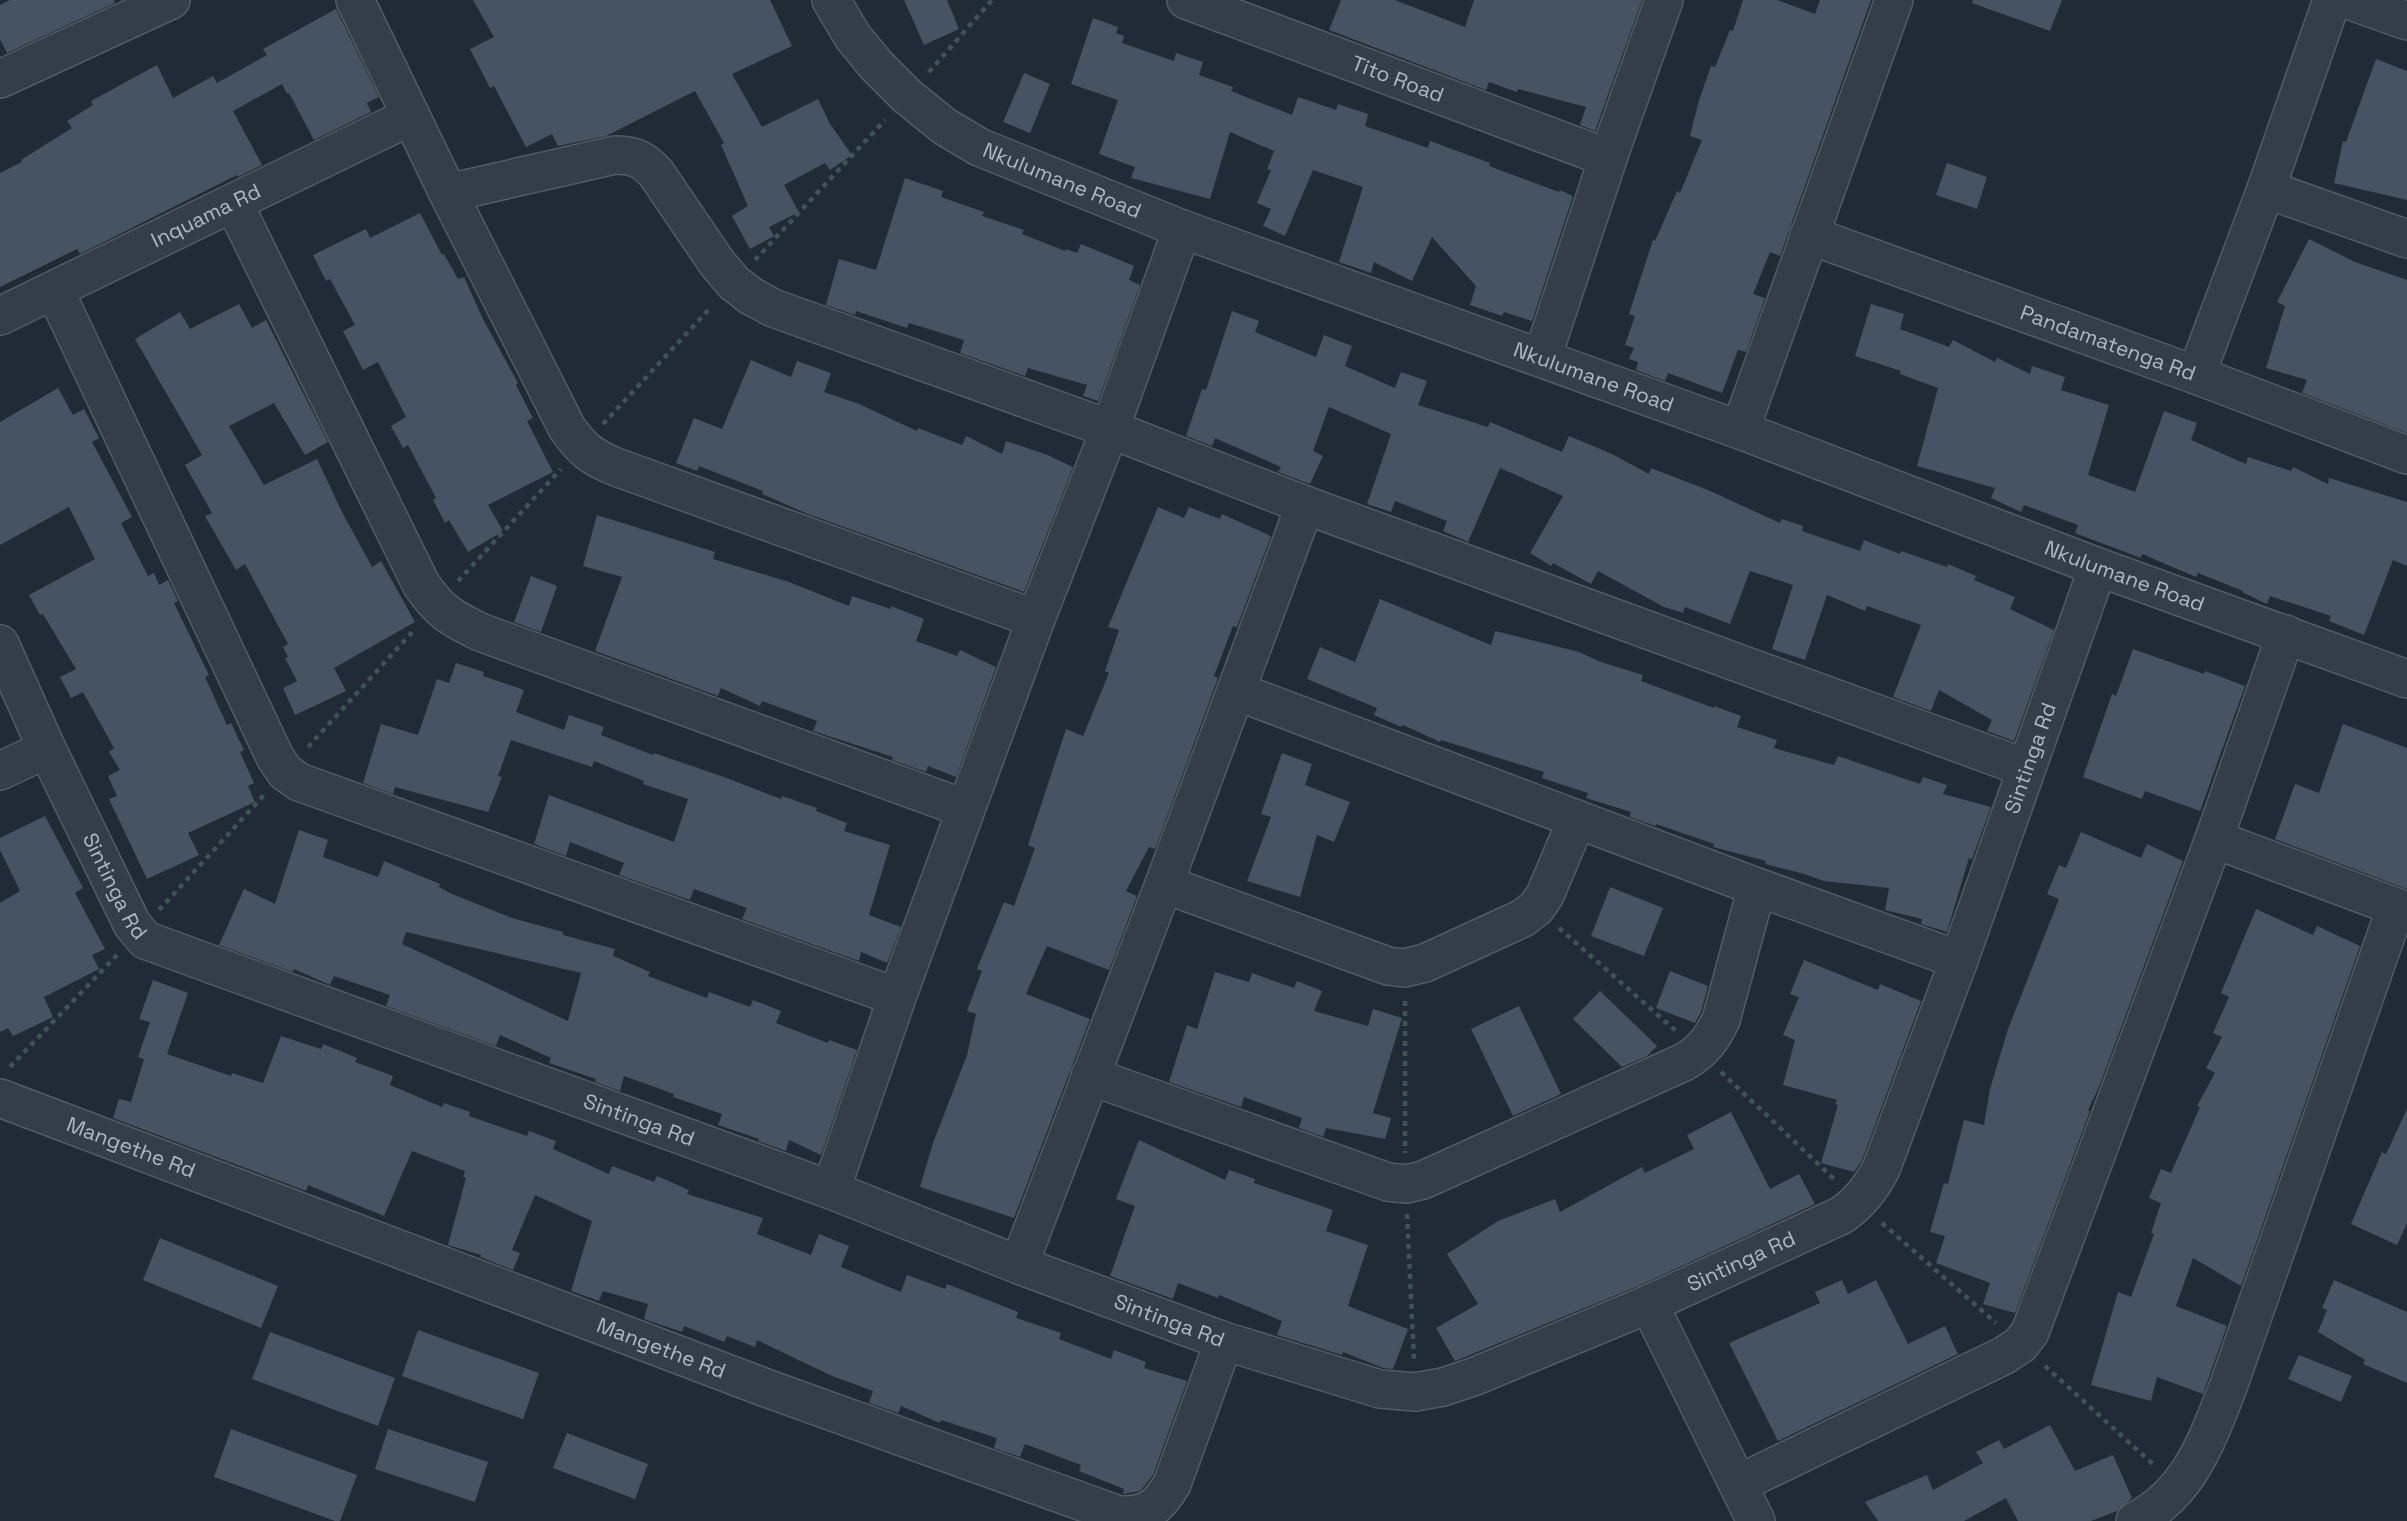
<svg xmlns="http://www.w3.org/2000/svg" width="2407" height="1521" viewBox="0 0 2407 1521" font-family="'Space Grotesk',sans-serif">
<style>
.building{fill:#475262;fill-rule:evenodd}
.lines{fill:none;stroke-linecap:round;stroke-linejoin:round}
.minor-casing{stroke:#525b66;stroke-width:40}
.path{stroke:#405456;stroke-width:4.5;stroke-dasharray:5 5;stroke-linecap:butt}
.minor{stroke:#343d48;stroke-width:37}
.labels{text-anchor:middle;stroke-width:5;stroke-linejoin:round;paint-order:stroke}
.street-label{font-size:21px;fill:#afb8c5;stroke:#1a222d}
</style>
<rect width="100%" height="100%" fill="#212b38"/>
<g class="building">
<polygon points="10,0 114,0 115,3 7,53 0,39 0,5"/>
<polygon points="473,0 770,0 792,46 732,74 762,127 818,99 830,124 852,155 830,170 825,163 784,185 799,212 769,227 774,236 750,249 732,216 748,206 721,145 724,143 695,91 606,136 558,146 552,134 526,147 494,86 490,88 470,49 494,37"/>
<polygon points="904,0 947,0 959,29 924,45"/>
<polygon points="1341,0 1395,0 1465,27 1474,0 1642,0 1595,131 1580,125 1586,107 1518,89 1517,92 1489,82 1486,90 1329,30"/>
<polygon points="1743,0 1777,0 1815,14 1820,0 1871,0 1780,256 1770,252 1753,294 1765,298 1746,352 1738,350 1722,393 1668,373 1665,381 1636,370 1638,362 1629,359 1634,348 1625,345 1635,316 1629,314 1653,240 1655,241 1677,191 1680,193 1702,140 1690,136 1699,100 1711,66 1715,67 1730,30 1733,31"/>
<polygon points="1973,0 2062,0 2050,31 1972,3"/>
<polygon points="336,9 379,97 367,103 371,112 314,140 289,93 287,94 282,84 233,111 262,165 238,177 237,175 80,254 77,249 0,287 0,173 22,162 21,160 72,128 67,121 93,105 91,101 157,65 173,98 213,76 217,83 267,55 263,49"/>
<polygon points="1093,18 1118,27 1116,33 1124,36 1122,43 1174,61 1176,53 1203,62 1199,75 1233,87 1231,91 1292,115 1298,97 1336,110 1338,104 1368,114 1365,126 1428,148 1430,141 1490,163 1489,166 1559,192 1560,190 1573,196 1532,321 1504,312 1502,316 1470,305 1476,286 1432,237 1412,281 1374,262 1371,273 1339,262 1363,187 1313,170 1285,236 1263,226 1271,209 1257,203 1271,170 1267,169 1274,151 1230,132 1210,199 1131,178 1135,167 1099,154 1118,100 1071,84"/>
<polygon points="2376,59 2407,71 2407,200 2334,183 2343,141 2346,142"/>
<polygon points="1024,73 1050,84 1030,133 1003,122"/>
<polygon points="1947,163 1987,177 1977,209 1936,195"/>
<polygon points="905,178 943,191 941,197 984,212 982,216 1024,230 1022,234 1065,251 1066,249 1077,253 1081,244 1134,266 1129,280 1140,285 1098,401 1083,396 1087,385 1028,368 1025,376 960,353 964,340 909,323 907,328 856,311 855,315 826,305 839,259 876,270"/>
<polygon points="420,213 442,255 444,254 458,279 464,277 483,319 518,383 516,385 533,418 527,421 553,472 488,505 503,531 468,552 449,520 445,523 433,500 436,498 408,445 403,448 391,426 406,417 378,362 363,370 343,331 355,325 330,279 326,281 313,255 366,229 370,238"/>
<polygon points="2309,239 2355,262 2407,280 2407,433 2302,393 2307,380 2266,368 2285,306 2277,302"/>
<polygon points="239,304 252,328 266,320 328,442 305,455 274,403 229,426 264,485 317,459 342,512 372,567 381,561 415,622 334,668 346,691 295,715 283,688 297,681 285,658 288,657 283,647 288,644 245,564 236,570 205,516 212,513 185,465 202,455 135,339 180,312 190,329"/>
<polygon points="1871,304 1904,314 1900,329 1949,347 1953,340 1995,362 1997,358 2030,374 2032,366 2065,377 2061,390 2109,405 2088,475 2135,492 2164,411 2197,423 2191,440 2246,464 2248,457 2291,471 2293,467 2328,484 2329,478 2407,502 2407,566 2393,560 2364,635 2329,621 2331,616 2270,596 2267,604 2242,592 2243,591 2198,573 2196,577 2142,554 2141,558 2075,533 2078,525 2024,505 2021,512 1991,498 1995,488 1917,466 1938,388 1900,374 1901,371 1855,356"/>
<polygon points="1232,311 1259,321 1255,332 1316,357 1324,335 1352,346 1345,366 1395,388 1401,372 1427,381 1418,405 1488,427 1490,422 1562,452 1569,436 1612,454 1649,474 1651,468 1708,490 1780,523 1782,519 1803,526 1802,531 1860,551 1864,540 1900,554 1901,551 1947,567 1948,564 1976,576 1974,580 2015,597 2010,609 2054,630 2014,741 1987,731 1992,720 1939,690 1931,711 1893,697 1921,625 1867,606 1865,611 1827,595 1805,660 1772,649 1793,585 1750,571 1730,624 1685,607 1683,613 1664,607 1598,571 1591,584 1553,563 1551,566 1530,553 1563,496 1500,468 1468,542 1443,531 1447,521 1395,501 1391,512 1367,504 1391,434 1329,407 1313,451 1323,456 1310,484 1278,472 1281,467 1215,438 1212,446 1186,436 1202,389 1206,390"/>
<polygon points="751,360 791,377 797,361 831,373 824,392 859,404 917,431 918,428 962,445 966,436 1002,454 1006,441 1045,454 1073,467 1024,592 808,514 762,494 763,491 699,466 697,471 676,463 694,418 722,429"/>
<polygon points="58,388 73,415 84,409 99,438 92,442 132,517 121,523 148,576 154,573 159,585 168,580 178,601 174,603 209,675 205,677 227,725 231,723 244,750 240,752 254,783 248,786 255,802 188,833 199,855 147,879 109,799 117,796 108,776 120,770 109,752 114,748 83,692 71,698 60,677 76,669 43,614 40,615 29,595 95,559 69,507 0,545 0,422"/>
<polygon points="1158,507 1184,518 1189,507 1220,519 1222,514 1271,536 1237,627 1233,626 1214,676 1218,678 1155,849 1149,847 1126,891 1137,896 1109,970 1047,946 1026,994 1090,1019 1014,1218 920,1187 933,1143 967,1055 976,1014 967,1011 982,971 977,969 1004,902 1014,906 1035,848 1028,845 1066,729 1083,736 1109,673 1105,671 1119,630 1108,627"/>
<polygon points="597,515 715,552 713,559 789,582 849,606 852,596 891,609 891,606 924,619 916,641 957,656 960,650 996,667 956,777 928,766 926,772 892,760 893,757 813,731 817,721 762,701 760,706 721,688 718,696 595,651 622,577 583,566"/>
<polygon points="531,576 557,586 541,632 514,622"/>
<polygon points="1380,599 1491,645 1495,631 1579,652 1601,662 1643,675 1641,681 1714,708 1714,706 1741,716 1737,727 1777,740 1774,748 1834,765 1838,756 1920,784 1923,777 1947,785 1943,794 1991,807 1972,859 1969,858 1947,932 1921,924 1922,919 1885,910 1889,888 1824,881 1801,873 1765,864 1766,861 1713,847 1714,844 1656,824 1655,826 1630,817 1631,812 1586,798 1588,793 1542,778 1544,772 1441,740 1440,742 1403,725 1401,727 1374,715 1377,708 1307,679 1320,647 1355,662"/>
<polygon points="2133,649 2204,674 2205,671 2245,686 2200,811 2145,791 2142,799 2083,777 2112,694 2116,696"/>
<polygon points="456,663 484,672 483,676 524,690 516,712 564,730 569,715 604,727 601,735 653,755 654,753 724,777 781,799 782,796 817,808 816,811 847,823 844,831 890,845 869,915 901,927 887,963 861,952 859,961 742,919 747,908 694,889 690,900 619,875 624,863 570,842 566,856 534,844 549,795 674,842 688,799 643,784 644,781 594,761 592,767 511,740 498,776 502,777 488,812 395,787 393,794 363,783 381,724 418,735 437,679 449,683"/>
<polygon points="2343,724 2407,748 2407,889 2275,839 2295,784 2319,793"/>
<polygon points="1282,753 1312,764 1305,785 1350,802 1334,842 1317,835 1300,897 1247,881 1271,817 1261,814"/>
<polygon points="45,816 83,888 75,893 105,949 92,955 99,969 44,997 53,1017 13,1036 8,1028 0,1032 0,903 20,891 0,850 0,838"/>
<path d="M299,830L328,840L323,857L378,877L384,861L440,884L439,887L452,894L512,918L563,932V935L615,949L613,956L650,972L648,976L707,998L709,992L750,1007L753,1000L781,1011L776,1023L828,1043L829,1040L857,1050L821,1155L789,1140L786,1151L758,1141L759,1139L718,1125L722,1114L673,1097L674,1094L624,1076L620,1091L595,1082L596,1079L549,1063L551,1058L500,1035L496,1046L386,1006L390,995L334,976L330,985L294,969L293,972L219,945L244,889L275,904ZM406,932L581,973L568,1021L402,944Z"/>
<polygon points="2081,832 2141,858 2147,844 2183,861 2099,1087 2088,1110 2090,1111 2015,1313 1983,1304 1990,1283 1936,1263 1945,1236 1930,1232 1944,1183 1948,1184 1964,1120 1984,1125 1990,1089 2008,1029 2059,899 2047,894 2059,865 2066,868"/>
<polygon points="1610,887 1663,908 1644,956 1591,936"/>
<polygon points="2256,909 2313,935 2317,926 2360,946 2241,1286 2193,1258 2176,1306 2227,1326 2203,1394 2157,1377 2151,1401 2091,1385 2118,1292 2131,1297 2154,1234 2151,1233 2161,1203 2149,1198 2161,1169 2171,1173 2200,1107 2197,1106 2215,1073 2206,1068 2222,1037 2213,1033 2229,997 2221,993"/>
<polygon points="1804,960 1878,990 1880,984 1921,1001 1862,1160 1854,1172 1821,1163 1838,1105 1835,1104 1837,1100 1783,1085 1795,1040 1783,1035 1799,997 1790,994"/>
<polygon points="1670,971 1708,986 1701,1012 1695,1023 1656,1008"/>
<polygon points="1215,972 1249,982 1252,973 1294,988 1297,981 1322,991 1314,1011 1368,1026 1373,1009 1402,1018 1373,1113 1391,1118 1385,1139 1326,1128 1323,1137 1299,1128 1302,1118 1244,1097 1241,1107 1169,1082 1187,1025 1197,1029"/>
<polygon points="153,980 188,993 167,1054 231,1076 232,1073 263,1083 281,1036 321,1049 323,1044 357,1058 355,1062 393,1076 390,1085 442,1107 444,1103 470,1112 469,1116 527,1136 529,1131 556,1141 553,1149 609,1174 612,1166 654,1182 657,1176 689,1190 687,1194 763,1218 757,1234 811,1255 819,1234 849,1246 841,1267 901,1292 907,1275 945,1289 947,1284 1018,1312 1016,1318 1061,1333 1059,1339 1111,1359 1114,1350 1146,1362 1144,1368 1187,1381 1153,1475 1140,1491 1123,1494 1124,1489 1079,1471 1081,1465 1025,1444 1020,1457 994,1448 997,1438 941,1420 940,1423 901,1406 898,1413 869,1403 873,1391 832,1376 757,1340 755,1347 727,1336 724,1342 684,1326 682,1332 644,1319 648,1304 603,1291 599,1301 571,1291 592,1221 535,1195 512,1250 520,1253 513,1270 480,1257 481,1255 448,1245 466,1178 463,1177 465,1171 412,1151 384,1216 308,1185 306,1191 113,1118 119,1099 131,1102 144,1059 138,1057 150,1022 139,1019"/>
<polygon points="1600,991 1657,1046 1647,1056 1622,1067 1573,1019"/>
<polygon points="1519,1006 1561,1094 1513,1116 1471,1029"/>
<polygon points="2407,1109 2407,1223 2397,1245 2351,1224 2382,1152 2386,1154"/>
<polygon points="1731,1112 1770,1189 1799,1174 1815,1204 1641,1285 1455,1361 1436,1328 1478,1304 1447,1254 1498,1221 1555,1199 1560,1212 1642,1167 1645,1173 1694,1149 1687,1135"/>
<polygon points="1139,1140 1225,1180 1229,1170 1255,1179 1254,1183 1333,1210 1326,1231 1368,1245 1348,1306 1408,1329 1393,1369 1383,1368 1343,1352 1342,1355 1277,1335 1282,1321 1219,1295 1218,1298 1178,1283 1173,1299 1110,1276 1135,1206 1116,1199"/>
<polygon points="160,1238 278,1286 261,1328 143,1280"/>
<polygon points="1842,1280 1848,1294 1876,1280 1908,1344 1945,1326 1958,1354 1778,1441 1729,1343 1820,1303 1815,1292"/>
<polygon points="2334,1280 2407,1312 2407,1383 2363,1364 2365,1360 2318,1332 2327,1310 2322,1308"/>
<polygon points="418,1330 539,1373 523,1419 402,1376"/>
<polygon points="270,1332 395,1378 378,1426 252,1379"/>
<polygon points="2299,1355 2352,1376 2341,1402 2288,1379"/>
<polygon points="2050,1425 2075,1471 2113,1455 2132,1498 2117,1511 2091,1521 2018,1521 2006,1498 1964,1521 1878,1521 1865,1502 1927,1475 1933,1490 1983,1463 1976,1452 1999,1440 2004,1449"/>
<polygon points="231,1429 357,1475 340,1521 335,1521 214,1477"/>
<polygon points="388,1429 488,1462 475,1502 375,1469"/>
<polygon points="567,1433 648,1464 635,1499 553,1468"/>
</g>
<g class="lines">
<g class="minor-casing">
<g id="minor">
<path d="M355,0L448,193L567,428C582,449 591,457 616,467L1036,619"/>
<path id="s1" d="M831,0L853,37L876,65L907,96L944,126L979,147L1182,229L1740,430L2098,567L2407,679"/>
<path id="s2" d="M1186,0L1608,158"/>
<polyline points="2348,0 2407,21"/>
<polyline points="0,79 171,0"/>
<polyline points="2266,189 2407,239"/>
<path d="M448,193L615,155C634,155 643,159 656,173L717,263L734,283L751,296L773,308L1110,429L1305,505L2026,768"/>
<path d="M234,204L421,584C439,611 451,618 480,632L966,809"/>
<path id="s3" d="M1809,235L2196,375L2407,455"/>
<polyline points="55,291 275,757 285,772 299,782 897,997"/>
<path id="s4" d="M0,316L411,116"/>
<polyline points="1542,358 1608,158 1664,0"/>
<polyline points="2196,375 2266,189 2332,0"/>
<polyline points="1740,430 1894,0"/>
<path id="s5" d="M0,644L47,749L132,924L145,940L831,1190L1019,1265L1224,1341L1380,1389L1415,1392L1443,1387L1473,1377L1649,1304L1842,1215C1860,1202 1870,1189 1881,1169L1959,960L2098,567"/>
<polyline points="1236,691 1757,887 1959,960"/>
<polyline points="0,771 47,749"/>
<polyline points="2214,839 2407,911"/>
<polyline points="1164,884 1388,966 1404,968 1425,963 1523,918 1536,908 1545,895 1577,819"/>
<path d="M1090,1076L1388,1182L1406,1184L1423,1180L1684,1062C1703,1051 1711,1040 1721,1020L1757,887"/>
<path id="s6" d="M0,1098L766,1388L1119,1515C1148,1516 1158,1507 1172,1484L1224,1341"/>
<polyline points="831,1190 897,997 1036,619 1110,429 1182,229"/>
<polyline points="1019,1265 1164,884 1305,505"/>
<polyline points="1649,1304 1756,1521"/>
<polyline points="1738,1484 2003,1356 2020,1345 2030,1332 2214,839 2286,634"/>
<path d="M2135,1521C2190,1493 2207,1440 2228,1387L2396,907"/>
</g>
</g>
<g class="path">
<polyline points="929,72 992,0"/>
<polyline points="755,260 885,120"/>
<polyline points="603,424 711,307"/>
<polyline points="458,581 561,469"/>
<polyline points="308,747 415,629"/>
<polyline points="159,910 264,795"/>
<polyline points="1559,928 1676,1031"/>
<polyline points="1405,1001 1405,1153"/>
<polyline points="10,1067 118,954"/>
<polyline points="1721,1072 1834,1179"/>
<polyline points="1407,1214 1414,1359"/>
<polyline points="1882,1223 1996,1323"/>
<polyline points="2045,1366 2155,1466"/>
</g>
<use href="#minor" class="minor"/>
</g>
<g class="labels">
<g class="street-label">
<text dy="7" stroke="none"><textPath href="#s2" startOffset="226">Tito Road</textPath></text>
<text dy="7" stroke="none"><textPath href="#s1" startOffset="301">Nkulumane Road</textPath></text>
<text dy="7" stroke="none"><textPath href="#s4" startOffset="229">Inquama Rd</textPath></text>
<text dy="7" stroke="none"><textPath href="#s3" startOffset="318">Pandamatenga Rd</textPath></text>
<text dy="7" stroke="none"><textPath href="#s1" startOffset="868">Nkulumane Road</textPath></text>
<text dy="7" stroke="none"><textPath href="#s1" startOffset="1435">Nkulumane Road</textPath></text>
<text dy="7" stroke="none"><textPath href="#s5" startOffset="2641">Sintinga Rd</textPath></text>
<text dy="7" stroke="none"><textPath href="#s5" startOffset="268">Sintinga Rd</textPath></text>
<text dy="7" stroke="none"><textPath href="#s5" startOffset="856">Sintinga Rd</textPath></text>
<text dy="7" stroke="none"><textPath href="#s6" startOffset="140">Mangethe Rd</textPath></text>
<text dy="7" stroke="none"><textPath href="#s5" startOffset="2032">Sintinga Rd</textPath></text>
<text dy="7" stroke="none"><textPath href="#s5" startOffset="1423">Sintinga Rd</textPath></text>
<text dy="7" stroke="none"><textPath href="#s6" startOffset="707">Mangethe Rd</textPath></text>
</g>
</g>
</svg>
